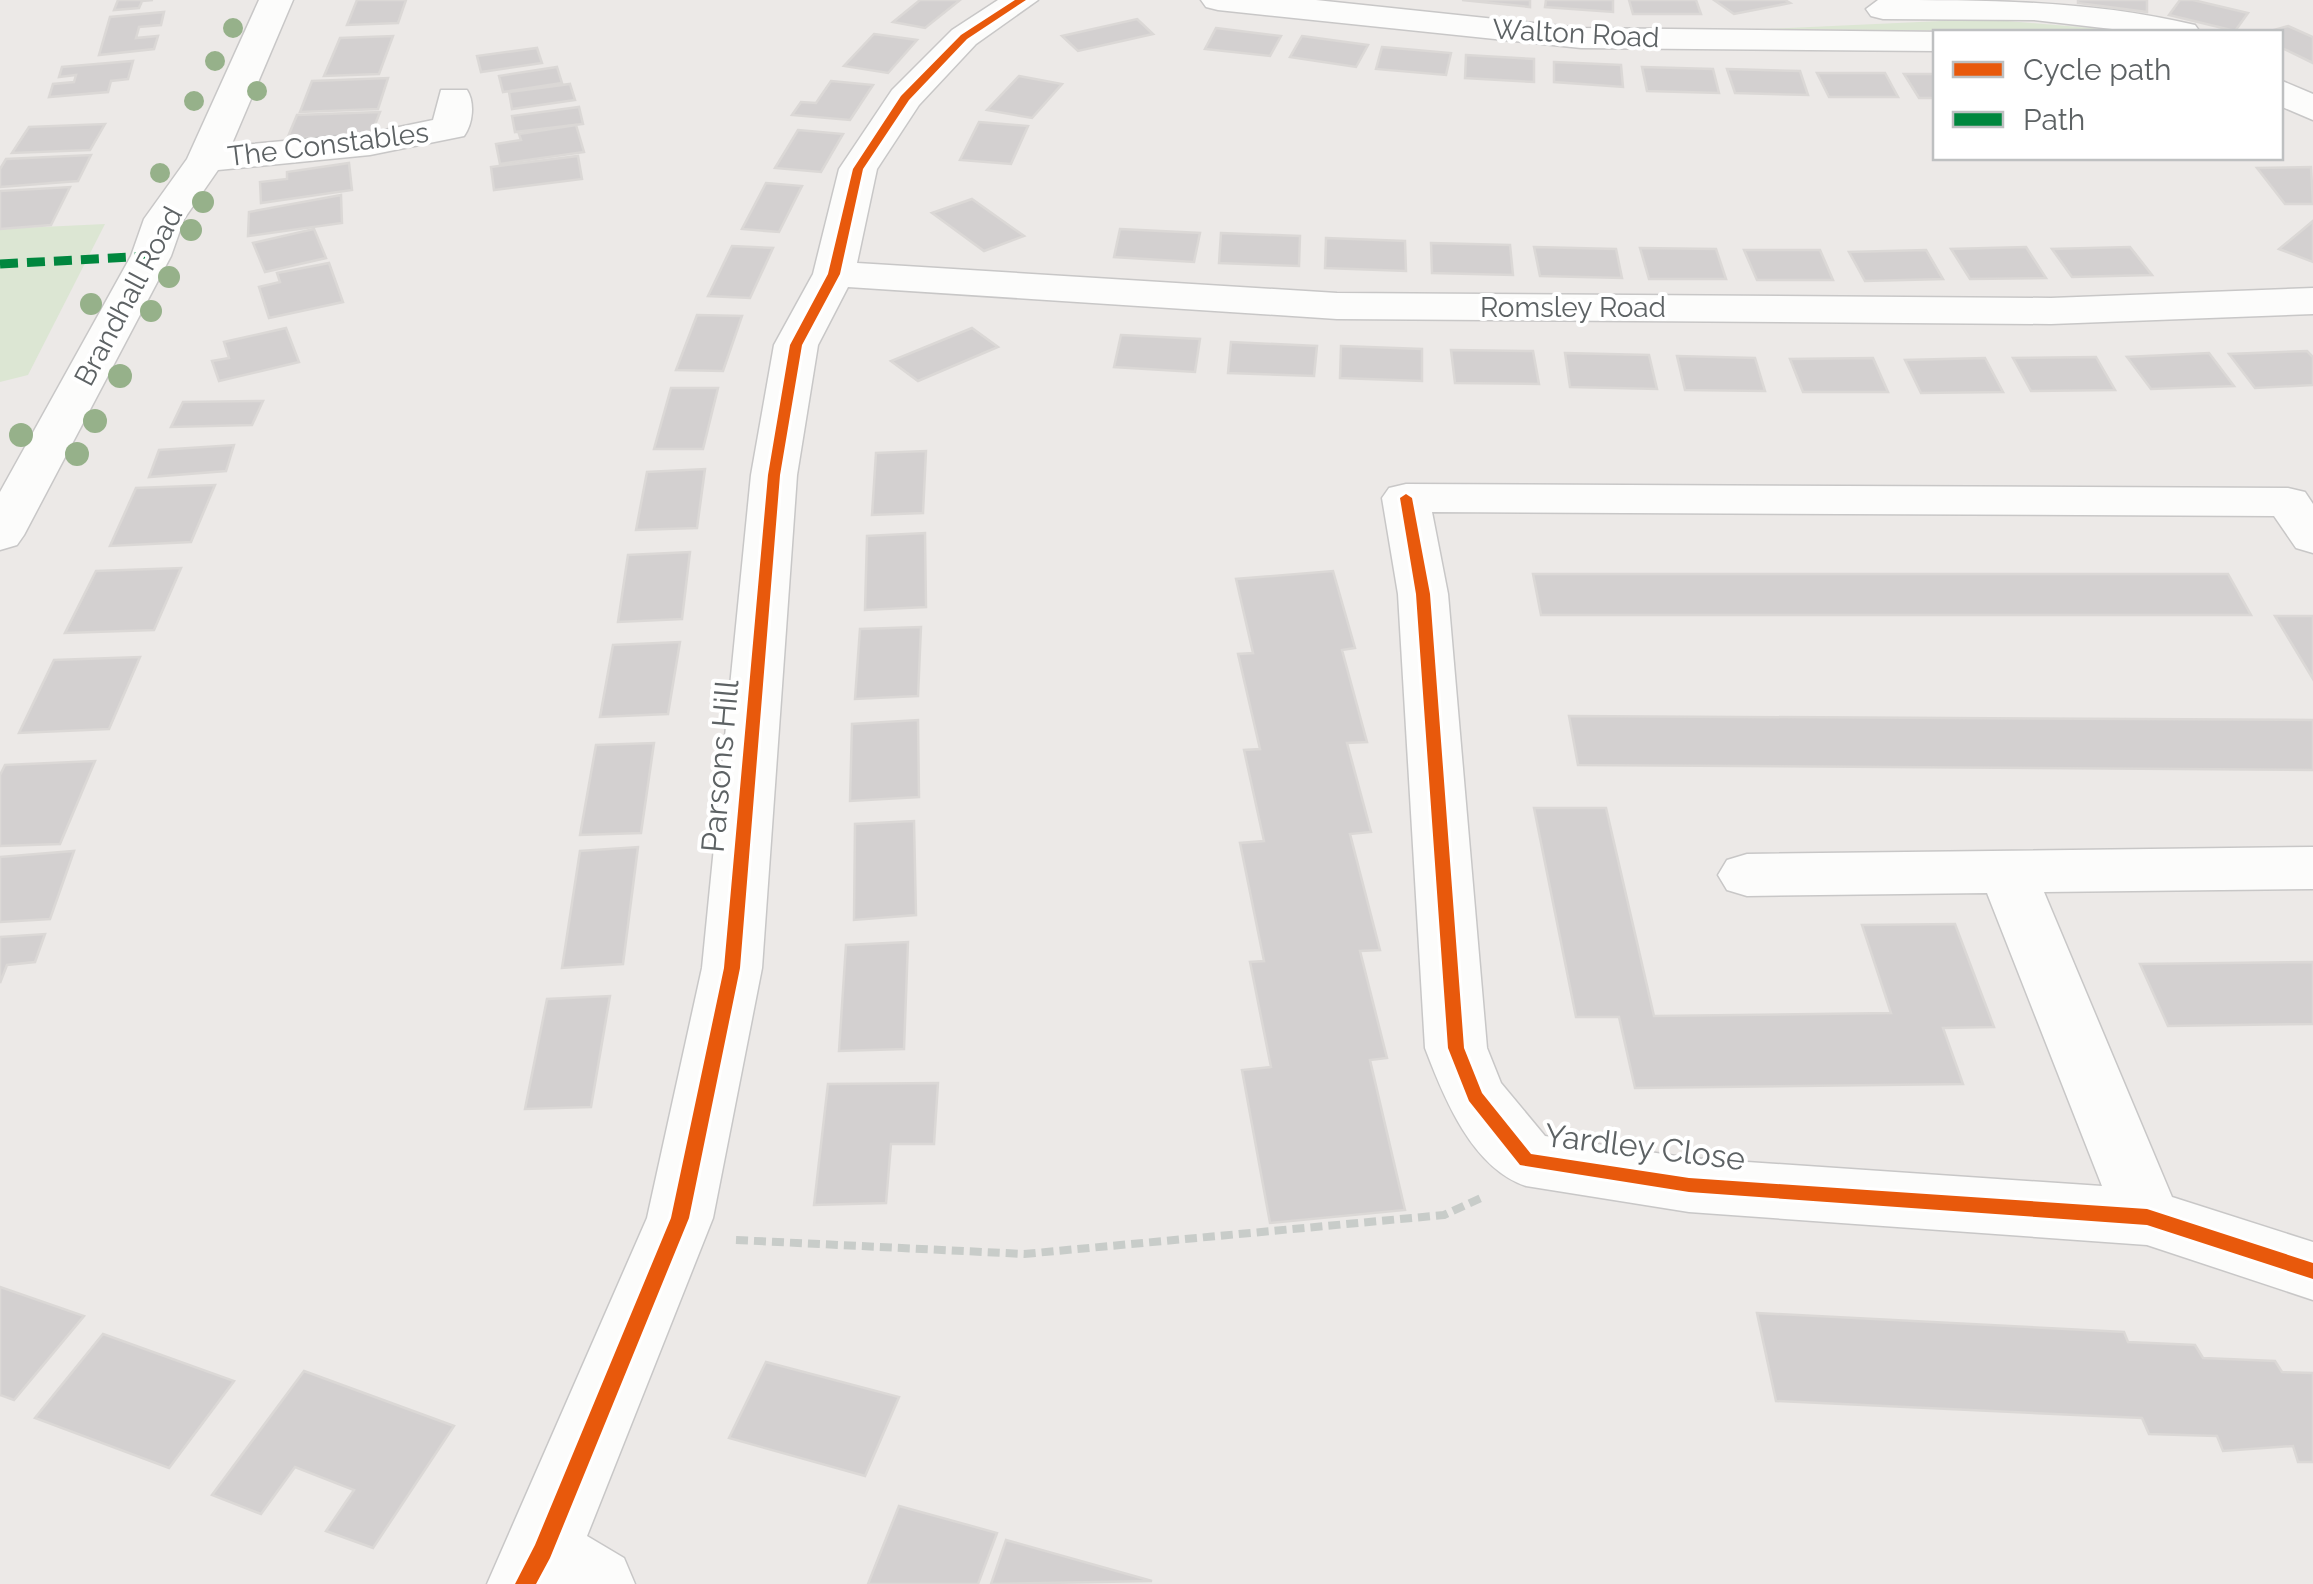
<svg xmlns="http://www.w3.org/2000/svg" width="2313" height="1584" viewBox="0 0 2313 1584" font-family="Raleway,sans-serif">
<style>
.green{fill:#dce6d3}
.building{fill:#d3d0d0;stroke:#dbd8d6;stroke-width:2.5}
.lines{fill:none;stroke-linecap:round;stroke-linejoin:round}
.minor-casing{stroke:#c8c7c7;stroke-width:3}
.path{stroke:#c8ccc9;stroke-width:8;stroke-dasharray:12 6;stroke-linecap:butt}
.minor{fill:#fcfcfb;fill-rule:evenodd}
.quiet{stroke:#00873e;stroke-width:9;stroke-dasharray:18 9;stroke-linecap:butt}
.cycleway-casing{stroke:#fff;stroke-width:6}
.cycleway{fill:#e8590c;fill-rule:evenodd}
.tree{fill:#96b18a}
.labels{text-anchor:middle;stroke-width:8;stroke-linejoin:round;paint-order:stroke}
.far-street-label{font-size:28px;fill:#5d6264;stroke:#fff}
.street-label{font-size:32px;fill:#5d6264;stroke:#fff}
</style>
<rect width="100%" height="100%" fill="#ece9e7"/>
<g class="green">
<polygon points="1984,19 2138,32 1768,29"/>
<polygon points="105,224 28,375 0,382 0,229"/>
</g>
<g class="building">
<polygon points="118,0 153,0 142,1 139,8 114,10"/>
<polygon points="357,0 406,0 398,23 347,25"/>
<polygon points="920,0 960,0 925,28 893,22"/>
<polygon points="1462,0 1530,0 1530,7"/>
<polygon points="1546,0 1613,0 1613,12 1545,7"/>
<polygon points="1629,0 1696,0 1701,14 1633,14"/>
<polygon points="1714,0 1785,0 1790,3 1734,14"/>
<polygon points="2078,0 2147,0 2147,12 2078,3"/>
<polygon points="2180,0 2193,0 2248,13 2235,31 2169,15"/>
<polygon points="164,12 161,25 139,27 138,31 136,38 158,36 154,49 99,55 110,17"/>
<polygon points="1137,19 1153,34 1078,51 1062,36"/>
<polygon points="2288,26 2313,37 2313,63 2280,47 2280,32 2267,32"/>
<polygon points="1216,28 1281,36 1270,56 1205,49"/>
<polygon points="874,34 917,40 888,73 844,66"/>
<polygon points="393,36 379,74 324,76 340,38"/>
<polygon points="1302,36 1368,45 1356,67 1290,57"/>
<polygon points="1382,47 1451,53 1446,75 1376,69"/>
<polygon points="537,48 542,63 481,72 477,56"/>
<polygon points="1466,55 1534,59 1534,82 1465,78"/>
<polygon points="133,61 128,79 111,81 108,92 49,97 53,84 74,82 76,75 59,77 62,67"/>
<polygon points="1554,62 1621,65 1623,87 1554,82"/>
<polygon points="557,67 562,83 503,92 499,76"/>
<polygon points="1642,67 1713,69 1719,93 1647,91"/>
<polygon points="1727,69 1800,71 1808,95 1735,93"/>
<polygon points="1817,73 1885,73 1898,97 1829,97"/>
<polygon points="1904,74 1936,74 1936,98 1919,98"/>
<polygon points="1019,76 1062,84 1032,118 987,110"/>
<polygon points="388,78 378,109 300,112 312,81"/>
<polygon points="831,81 873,85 850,120 792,115 801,102 816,103"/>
<polygon points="570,84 575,100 512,109 509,92"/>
<polygon points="579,107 583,124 515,132 512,116"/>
<polygon points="380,112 371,135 287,139 297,115"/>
<polygon points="979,122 1028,126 1011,164 960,160"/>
<polygon points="105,124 90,150 12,153 29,127"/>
<polygon points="576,125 584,152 500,164 496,144 521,140 519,134"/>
<polygon points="798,130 843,134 821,172 775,168"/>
<polygon points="91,155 78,181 0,187 0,169 6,159"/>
<polygon points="578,156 582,179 494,190 491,167"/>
<polygon points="349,163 352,190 261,203 260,182 287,179 287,172"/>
<polygon points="2311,167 2313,204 2285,204 2257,168"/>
<polygon points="766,183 802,186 779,232 742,229"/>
<polygon points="70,187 51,225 0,229 0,191"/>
<polygon points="341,195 342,223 248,236 249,212"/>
<polygon points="972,199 1024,236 984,251 932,213"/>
<polygon points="2313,221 2313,262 2279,249 2301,231"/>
<polygon points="314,229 326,258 265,272 253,243"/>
<polygon points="1120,229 1200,233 1194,262 1114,257"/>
<polygon points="1221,233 1300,236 1299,266 1219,263"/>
<polygon points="1326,238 1405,241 1406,271 1325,268"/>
<polygon points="1431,243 1510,245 1513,275 1432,273"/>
<polygon points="732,246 773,248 750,298 708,296"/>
<polygon points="1534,247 1616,249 1622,278 1540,276"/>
<polygon points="2026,247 2046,278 1970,279 1951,249"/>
<polygon points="2130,247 2152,275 2072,277 2052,249"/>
<polygon points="1640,248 1716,249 1726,279 1649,279"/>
<polygon points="1744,250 1820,250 1833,280 1757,280"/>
<polygon points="1926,250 1943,279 1865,281 1849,252"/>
<polygon points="329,263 343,302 269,318 259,287 280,282 277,273"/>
<polygon points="697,315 742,316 723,371 676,370"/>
<polygon points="286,328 299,362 219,381 212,361 229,358 224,342"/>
<polygon points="972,328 998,347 918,381 891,361"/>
<polygon points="1121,335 1200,339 1195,372 1114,367"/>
<polygon points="1231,342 1317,346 1314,376 1228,373"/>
<polygon points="1341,346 1422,349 1422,381 1340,378"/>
<polygon points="1451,350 1533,351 1539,384 1455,383"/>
<polygon points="2307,351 2313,357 2313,385 2255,388 2229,354"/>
<polygon points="1565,353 1649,355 1657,389 1570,387"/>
<polygon points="2209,353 2234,386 2151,389 2127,357"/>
<polygon points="1677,356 1755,358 1765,391 1685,390"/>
<polygon points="2096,357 2115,390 2031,391 2013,358"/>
<polygon points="1873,358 1888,392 1803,392 1790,359"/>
<polygon points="1985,358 2003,392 1921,393 1905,360"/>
<polygon points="671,388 718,388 703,449 654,449"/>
<polygon points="263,401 252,425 171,427 183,402"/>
<polygon points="234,445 226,471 149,477 159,450"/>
<polygon points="926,451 923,513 872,515 876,453"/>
<polygon points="705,469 697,528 636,530 647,472"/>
<polygon points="215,485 191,542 110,546 136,488"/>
<polygon points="925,533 926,607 865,610 867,536"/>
<polygon points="690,552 682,619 618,622 628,555"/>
<polygon points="181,568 154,630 65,633 96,571"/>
<polygon points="1333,571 1355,648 1342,650 1367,742 1347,743 1371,832 1350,834 1380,950 1360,951 1387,1058 1370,1060 1405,1210 1270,1223 1242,1070 1271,1067 1250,962 1264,961 1240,843 1264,841 1244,750 1260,749 1238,654 1253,653 1236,579"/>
<polygon points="1533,574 2228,574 2251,615 1541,615"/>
<polygon points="2275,616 2313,616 2313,679"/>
<polygon points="921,627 918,696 855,699 860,629"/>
<polygon points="680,642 668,714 600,717 613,645"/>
<polygon points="140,657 109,729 19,733 54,660"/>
<polygon points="1569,716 2313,720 2313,770 1578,765"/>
<polygon points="918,720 919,797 850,801 852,724"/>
<polygon points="654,743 641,833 580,835 596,745"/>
<polygon points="95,761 60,844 0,846 0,775 5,765"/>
<polygon points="1534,808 1606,808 1654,1016 1891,1013 1862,925 1955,924 1994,1027 1943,1028 1963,1084 1635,1088 1619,1017 1576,1017"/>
<polygon points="914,821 916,915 854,920 855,824"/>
<polygon points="638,847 623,964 562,968 580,851"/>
<polygon points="74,851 50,919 0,922 0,857"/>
<polygon points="45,934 35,962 7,965 0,983 0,937"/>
<polygon points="908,942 904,1049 839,1051 846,945"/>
<polygon points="2313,962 2313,1024 2168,1026 2140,964"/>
<polygon points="610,996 591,1107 525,1109 547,999"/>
<polygon points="938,1083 934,1144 891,1144 886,1203 814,1205 828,1084"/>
<polygon points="0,1287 84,1316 14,1400 0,1395"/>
<polygon points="1757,1313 2124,1332 2128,1342 2195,1345 2203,1358 2275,1361 2282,1372 2313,1373 2313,1462 2298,1462 2293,1446 2223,1451 2217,1436 2149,1434 2142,1418 1776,1401"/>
<polygon points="103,1334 234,1381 169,1468 35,1418"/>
<polygon points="766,1362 899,1397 865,1476 729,1438"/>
<polygon points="304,1371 454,1426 373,1548 326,1531 354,1490 295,1467 261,1514 212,1495"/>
<polygon points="899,1506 997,1533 978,1584 868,1584"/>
<polygon points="1006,1540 1152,1581 991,1584"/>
</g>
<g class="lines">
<g class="minor-casing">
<g id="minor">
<path d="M259,0H293L231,146L370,133L433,120L441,90H467C475,102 473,124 464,136L370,155L218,170L184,219L171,256L24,535L17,545L0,550V492L131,256L144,219L187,159Z"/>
<polygon points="998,0 1038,0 976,44 919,105 877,169 857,263 1337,293 2051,298 2313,288 2313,314 2051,324 1337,319 848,287 818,345 797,475 762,968 713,1218 587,1536 624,1558 635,1584 487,1584 647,1218 702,968 751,475 774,345 813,274 839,169 892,90 952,30"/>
<polygon points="1201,0 1316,0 1581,28 1948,32 1936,32 1936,51 1581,48 1218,10 1206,7"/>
<path d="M1878,0C1986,0 2090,0 2195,25L2200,32H2138L2034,20L1883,19L1871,16L1866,9Z"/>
<polygon points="2280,80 2313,94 2313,120 2280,106"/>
<path d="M1406,484L2288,488L2305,492L2313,504V553L2296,548L2274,516L1432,512L1448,594L1487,1048L1501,1083L1545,1136L1689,1158L2102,1186L1987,893L1747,896L1727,890L1718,875L1727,860L1747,854L2313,847V889L2044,892L2172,1197L2313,1242V1300L2147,1245L1689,1212L1526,1186C1472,1168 1444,1098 1425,1048L1398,594L1382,498L1389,488Z"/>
</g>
</g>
<polyline class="path" points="736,1240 1024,1254 1444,1215 1483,1197"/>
<use href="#minor" class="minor"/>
<polyline class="quiet" points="0,264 151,256"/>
<g class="cycleway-casing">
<g id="cycleway">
<polygon points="1015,0 1026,0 967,39 909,100 863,169 840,274 802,345 780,475 740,968 689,1218 550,1558 536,1584 515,1584 535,1545 671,1218 724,968 768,475 790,345 828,274 853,169 901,96 961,35"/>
<polygon points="1406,494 1412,498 1430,594 1464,1048 1482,1093 1531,1154 1689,1178 2147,1209 2313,1263 2313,1279 2147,1225 1689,1192 1520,1165 1469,1101 1448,1048 1416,594 1400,498"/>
</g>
</g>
<use href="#cycleway" class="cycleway"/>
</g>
<g class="tree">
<circle cx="233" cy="28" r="10"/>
<circle cx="215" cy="61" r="10"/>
<circle cx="257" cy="91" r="10"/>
<circle cx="194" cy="101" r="10"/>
<circle cx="160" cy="173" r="10"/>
<circle cx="203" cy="202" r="11"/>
<circle cx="191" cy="230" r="11"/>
<circle cx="169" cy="277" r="11"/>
<circle cx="91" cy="304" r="11"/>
<circle cx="151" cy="311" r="11"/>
<circle cx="120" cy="376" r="12"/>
<circle cx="95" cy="421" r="12"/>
<circle cx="21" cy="435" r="12"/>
<circle cx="77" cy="454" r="12"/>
</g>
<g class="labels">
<g class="far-street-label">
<text transform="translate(1576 33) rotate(3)" y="10">Walton Road</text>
<text transform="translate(328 144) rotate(-7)" y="10">The Constables</text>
<text transform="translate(128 296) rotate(-62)" y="10">Brandhall Road</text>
<text x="1573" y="317">Romsley Road</text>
</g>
<g class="street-label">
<text transform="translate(720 766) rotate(-85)" y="11">Parsons Hill</text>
<text transform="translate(1645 1147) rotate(7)" y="11">Yardley Close</text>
</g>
</g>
<rect x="1933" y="30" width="350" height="130" fill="#ffffff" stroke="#bec0c1" stroke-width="2.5"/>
<rect x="1953" y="62" width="50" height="15" fill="#e8590c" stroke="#bec0c1" stroke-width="2.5"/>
<text x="2023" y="80" font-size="30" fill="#5d6264">Cycle path</text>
<rect x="1953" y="112" width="50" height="15" fill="#00873e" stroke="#bec0c1" stroke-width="2.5"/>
<text x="2023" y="130" font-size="30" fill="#5d6264">Path</text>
</svg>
